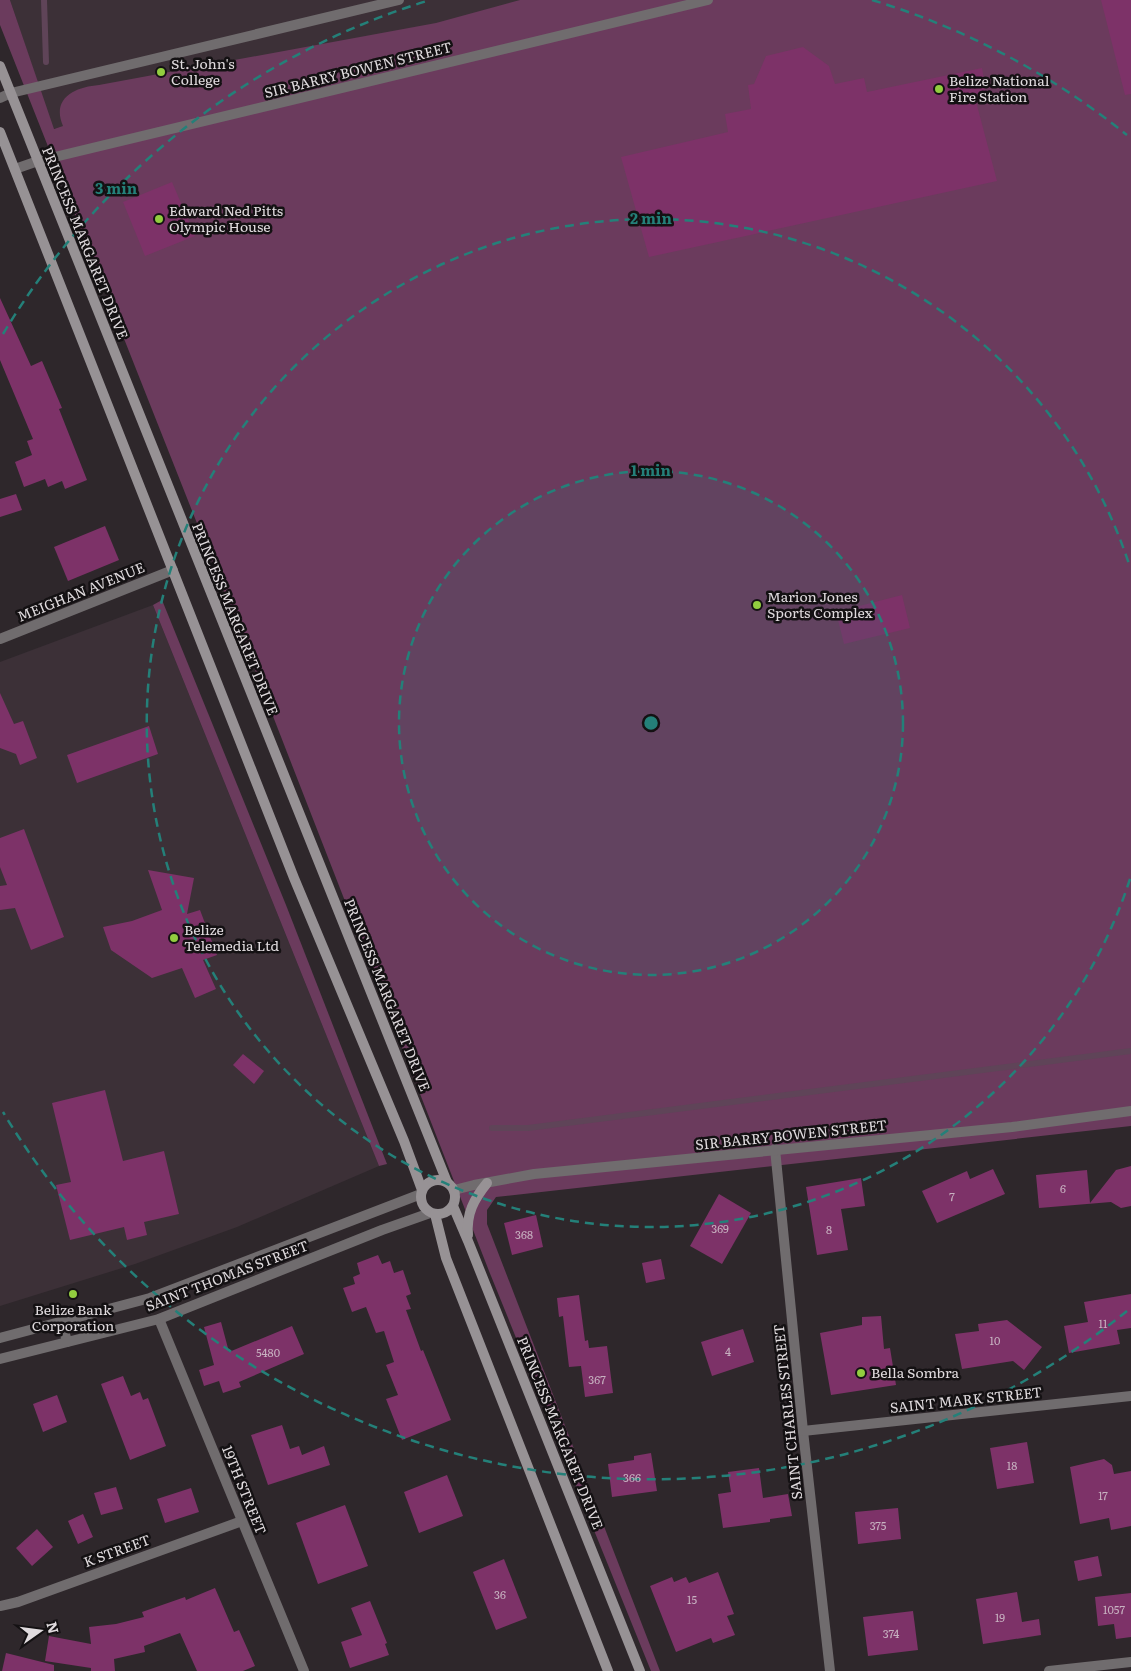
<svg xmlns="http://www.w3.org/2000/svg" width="1131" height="1671" viewBox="0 0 1131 1671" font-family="Literata,serif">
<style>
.built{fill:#3c3037}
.green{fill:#6b3b5d}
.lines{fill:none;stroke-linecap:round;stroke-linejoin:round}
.stream{stroke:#5f4458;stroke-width:6}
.building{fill:#7d3268}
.minor{stroke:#706c6e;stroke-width:10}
.tertiary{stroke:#706c6e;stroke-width:10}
.secondary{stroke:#979295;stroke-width:10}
.ring{fill:none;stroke:#248079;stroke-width:2.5;stroke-dasharray:9 6}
.poi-dot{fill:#92cd3f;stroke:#141113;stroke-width:2}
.labels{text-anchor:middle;stroke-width:5;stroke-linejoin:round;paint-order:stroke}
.number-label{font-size:11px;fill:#c7b1c0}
.poi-label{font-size:14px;fill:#e0dbde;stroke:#141113;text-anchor:start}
.street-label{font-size:14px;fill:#e0dbde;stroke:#141113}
.centre{fill:#248079;stroke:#141113;stroke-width:2.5}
.ring-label{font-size:15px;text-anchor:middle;font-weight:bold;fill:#248079;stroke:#141113;stroke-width:5;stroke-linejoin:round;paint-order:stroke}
</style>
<rect width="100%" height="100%" fill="#2e272b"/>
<g class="built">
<polygon points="10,0 583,0 53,129"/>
<polygon points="153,605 379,1166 237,1227 135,1264 0,1306 0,662"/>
</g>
<g class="green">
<path d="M0,0H10L54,129L63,126C51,98 75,87 99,85L436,23L520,0H1131V1126L496,1197L487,1210V1224L660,1671H651L489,1271L255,670L0,25Z"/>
<polygon points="162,600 286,905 387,1164 379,1166 153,605"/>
</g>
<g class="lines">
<g class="stream">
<polyline points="44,0 46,62"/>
<polyline points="492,1128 528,1128 1131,1051"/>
</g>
</g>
<g class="building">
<polygon points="1101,0 1131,0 1131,94 1125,95"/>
<polygon points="803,47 829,66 835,84 864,78 867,92 982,68 986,92 974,94 997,181 649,257 621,157 728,132 725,114 751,109 748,85 754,84 766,56"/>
<polygon points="172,182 195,236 145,256 123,202"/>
<polygon points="0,298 31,366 42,361 62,408 59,409 87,480 65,489 62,481 48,487 45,479 24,487 15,462 32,455 27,441 33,439 0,360"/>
<polygon points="16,494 22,510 0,517 0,499"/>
<polygon points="105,526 119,560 68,581 54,547"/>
<polygon points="902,595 910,628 844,644 836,612"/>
<polygon points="0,693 14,724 23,721 37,758 20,765 16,754 0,748"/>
<polygon points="149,726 158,754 77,783 67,755"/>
<polygon points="24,829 64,937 31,950 15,908 0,910 0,886 7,885 0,867 0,838"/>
<polygon points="148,870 194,878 187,914 200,910 217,955 203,960 216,989 195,998 182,968 152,978 111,950 103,927 132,921 162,910"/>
<polygon points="243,1054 264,1071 254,1084 233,1065"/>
<polygon points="105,1090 123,1161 164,1151 179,1214 144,1222 147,1235 127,1240 124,1227 70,1240 56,1185 71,1182 52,1103"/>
<polygon points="1131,1166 1131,1206 1121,1208 1111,1202 1039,1208 1036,1175 1087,1170 1090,1203 1116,1170"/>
<polygon points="993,1169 1005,1194 937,1223 922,1191 967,1171 970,1179"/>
<polygon points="861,1178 865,1206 841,1209 848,1250 817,1255 806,1187"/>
<polygon points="719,1194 751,1213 722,1264 690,1246"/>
<polygon points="536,1215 543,1247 512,1255 504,1223"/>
<polygon points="378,1255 382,1264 390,1261 394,1273 403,1270 411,1294 406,1296 411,1309 406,1310 421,1351 423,1350 451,1420 402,1440 386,1399 398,1395 386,1365 394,1362 384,1331 376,1333 366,1307 352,1312 343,1288 355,1284 353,1277 360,1274 357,1263"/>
<polygon points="661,1259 665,1279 646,1283 642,1263"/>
<polygon points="1131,1294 1131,1328 1117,1330 1120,1344 1069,1353 1064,1326 1088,1322 1084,1302"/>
<polygon points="579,1295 585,1341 588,1340 589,1348 607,1346 613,1393 585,1397 581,1366 569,1367 563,1316 559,1317 557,1298"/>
<polygon points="881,1316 884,1349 890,1348 896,1385 831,1395 820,1333 862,1325 862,1317"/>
<polygon points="1007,1320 1042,1347 1024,1370 1013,1361 962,1369 955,1334 979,1331 978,1324"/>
<polygon points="221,1322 229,1352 292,1326 304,1354 239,1382 241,1387 223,1393 219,1381 204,1386 199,1370 214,1365 204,1327"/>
<polygon points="743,1329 754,1362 712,1376 701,1342"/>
<polygon points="123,1376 131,1396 140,1392 143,1400 148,1398 166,1446 130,1460 101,1384"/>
<polygon points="57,1395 67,1422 43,1432 33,1404"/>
<polygon points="282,1425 290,1449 299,1446 302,1455 324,1446 330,1465 268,1485 251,1435"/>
<polygon points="1027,1442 1034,1483 997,1489 990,1448"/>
<polygon points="651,1453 657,1491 612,1497 608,1464 634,1460 634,1456"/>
<polygon points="1104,1459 1112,1465 1114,1474 1131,1471 1131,1526 1111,1530 1109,1518 1080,1524 1070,1467"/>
<polygon points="759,1468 763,1498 788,1494 792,1516 770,1519 770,1522 723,1528 718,1494 731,1492 728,1472"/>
<polygon points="447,1475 463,1516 419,1533 404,1492"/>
<polygon points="116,1487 123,1509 101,1515 94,1493"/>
<polygon points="191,1488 199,1512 165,1523 157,1499"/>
<polygon points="345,1505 368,1566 318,1584 296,1523"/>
<polygon points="898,1508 901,1539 858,1544 855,1512"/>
<polygon points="83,1514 93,1537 78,1544 68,1521"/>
<polygon points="37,1529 53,1547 32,1566 16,1548"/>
<polygon points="1098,1556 1102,1576 1078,1581 1074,1561"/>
<polygon points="504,1559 527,1618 496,1630 473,1572"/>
<polygon points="718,1572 734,1614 727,1616 735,1635 713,1643 711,1638 676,1652 650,1586 672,1577 674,1582 686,1577 689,1583"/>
<polygon points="215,1588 234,1632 239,1630 255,1666 243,1671 197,1671 180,1633 144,1646 145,1652 114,1659 115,1671 91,1671 91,1668 45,1661 49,1636 91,1644 89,1627 116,1624 144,1617 142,1612 185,1597 186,1600"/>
<polygon points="1017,1592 1022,1622 1039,1619 1041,1635 983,1644 976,1599"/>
<polygon points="1131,1593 1131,1637 1116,1639 1114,1624 1098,1626 1095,1597"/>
<polygon points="370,1601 387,1643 385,1644 389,1655 350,1668 341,1642 362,1635 351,1608"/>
<polygon points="913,1611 918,1650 868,1656 863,1617"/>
<polygon points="6,1653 54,1665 54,1671 2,1671"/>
</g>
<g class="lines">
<g class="minor">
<polyline points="0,98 11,93 399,0"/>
<polyline points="15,169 38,161 708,0"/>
<polyline points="0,639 173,570"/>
<polyline points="775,1149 803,1431 830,1671"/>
<polyline points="454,1190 474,1185 534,1174 1012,1127 1131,1111"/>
<polyline points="159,1319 304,1671"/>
<polyline points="803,1431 1131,1396"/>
<polyline points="0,1606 18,1602 242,1521"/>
<polyline points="1049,1671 1131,1662"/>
</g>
<g class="tertiary">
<polyline points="62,1322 67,1342"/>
<polyline points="0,1338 150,1298 421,1194"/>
<polyline points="0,1359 159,1319 382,1230 430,1213"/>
</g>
<g class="secondary">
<polyline points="0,66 447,1182"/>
<polyline points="0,132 294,878 404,1141 422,1190"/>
<circle cx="438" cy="1197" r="17"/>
<polyline points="453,1206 468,1241 640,1671"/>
<polyline points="435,1214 446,1258 608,1671"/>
<path d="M468,1235C466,1214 474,1199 487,1183"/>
</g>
</g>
<circle cx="651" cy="723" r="252" fill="#248079" fill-opacity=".12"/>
<g class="ring">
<circle cx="651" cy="723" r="252"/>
<path d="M1130 879A504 504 0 1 1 1130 567"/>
<path d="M1127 1311A756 756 0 0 1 3 1112M3 334A756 756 0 0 1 430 0M872 0A756 756 0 0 1 1127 135"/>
</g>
<g class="poi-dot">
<circle cx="161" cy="72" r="5"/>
<circle cx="939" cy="89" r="5"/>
<circle cx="159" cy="219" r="5"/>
<circle cx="757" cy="605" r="5"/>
<circle cx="174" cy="938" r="5"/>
<circle cx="73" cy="1294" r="5"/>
<circle cx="861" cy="1373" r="5"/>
</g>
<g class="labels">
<g class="number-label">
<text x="1063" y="1193">6</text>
<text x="952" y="1201">7</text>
<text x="720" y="1233">369</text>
<text x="829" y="1234">8</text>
<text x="524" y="1239">368</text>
<text x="1103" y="1328">11</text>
<text x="995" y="1345">10</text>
<text x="728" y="1356">4</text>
<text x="268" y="1357">5480</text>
<text x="597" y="1384">367</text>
<text x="1012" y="1470">18</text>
<text x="632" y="1482">366</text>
<text x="1103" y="1500">17</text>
<text x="878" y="1530">375</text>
<text x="500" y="1599">36</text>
<text x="692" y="1604">15</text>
<text x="1114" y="1614">1057</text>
<text x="1000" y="1622">19</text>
<text x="891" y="1638">374</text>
</g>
<g class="poi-label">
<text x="171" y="69">St. John's<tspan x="171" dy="16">College</tspan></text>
<text x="949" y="86">Belize National<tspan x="949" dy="16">Fire Station</tspan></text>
<text x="169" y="216">Edward Ned Pitts<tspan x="169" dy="16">Olympic House</tspan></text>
<text x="767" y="602">Marion Jones<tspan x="767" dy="16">Sports Complex</tspan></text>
<text x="184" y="935">Belize<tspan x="184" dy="16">Telemedia Ltd</tspan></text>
<text x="73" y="1315" text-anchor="middle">Belize Bank<tspan x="73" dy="16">Corporation</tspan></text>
<text x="871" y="1378">Bella Sombra</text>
</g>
<g class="street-label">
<text transform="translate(358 70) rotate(-14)" y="5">SIR BARRY BOWEN STREET</text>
<text transform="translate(85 243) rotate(68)" y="5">PRINCESS MARGARET DRIVE</text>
<text transform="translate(81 592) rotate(-22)" y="5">MEIGHAN AVENUE</text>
<text transform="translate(235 619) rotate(68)" y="5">PRINCESS MARGARET DRIVE</text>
<text transform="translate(387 995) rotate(68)" y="5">PRINCESS MARGARET DRIVE</text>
<text transform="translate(791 1135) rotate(-6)" y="5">SIR BARRY BOWEN STREET</text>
<text transform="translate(227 1276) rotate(-21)" y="5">SAINT THOMAS STREET</text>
<text transform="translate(966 1400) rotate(-6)" y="5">SAINT MARK STREET</text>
<text transform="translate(788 1412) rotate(-96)" y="5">SAINT CHARLES STREET</text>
<text transform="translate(560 1433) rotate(68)" y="5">PRINCESS MARGARET DRIVE</text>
<text transform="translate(244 1490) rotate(68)" y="5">19TH STREET</text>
<text transform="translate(117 1551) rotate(-20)" y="5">K STREET</text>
</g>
</g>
<circle cx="651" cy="723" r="8" class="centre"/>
<g class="ring-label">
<text x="116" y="194">3 min</text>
<text x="651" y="224">2 min</text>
<text x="651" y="476">1 min</text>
</g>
<g transform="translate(40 1631) rotate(76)" stroke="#141113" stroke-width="4" paint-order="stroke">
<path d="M0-4L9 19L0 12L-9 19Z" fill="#e0dbde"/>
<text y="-8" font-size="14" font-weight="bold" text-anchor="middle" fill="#e0dbde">N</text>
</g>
</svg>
